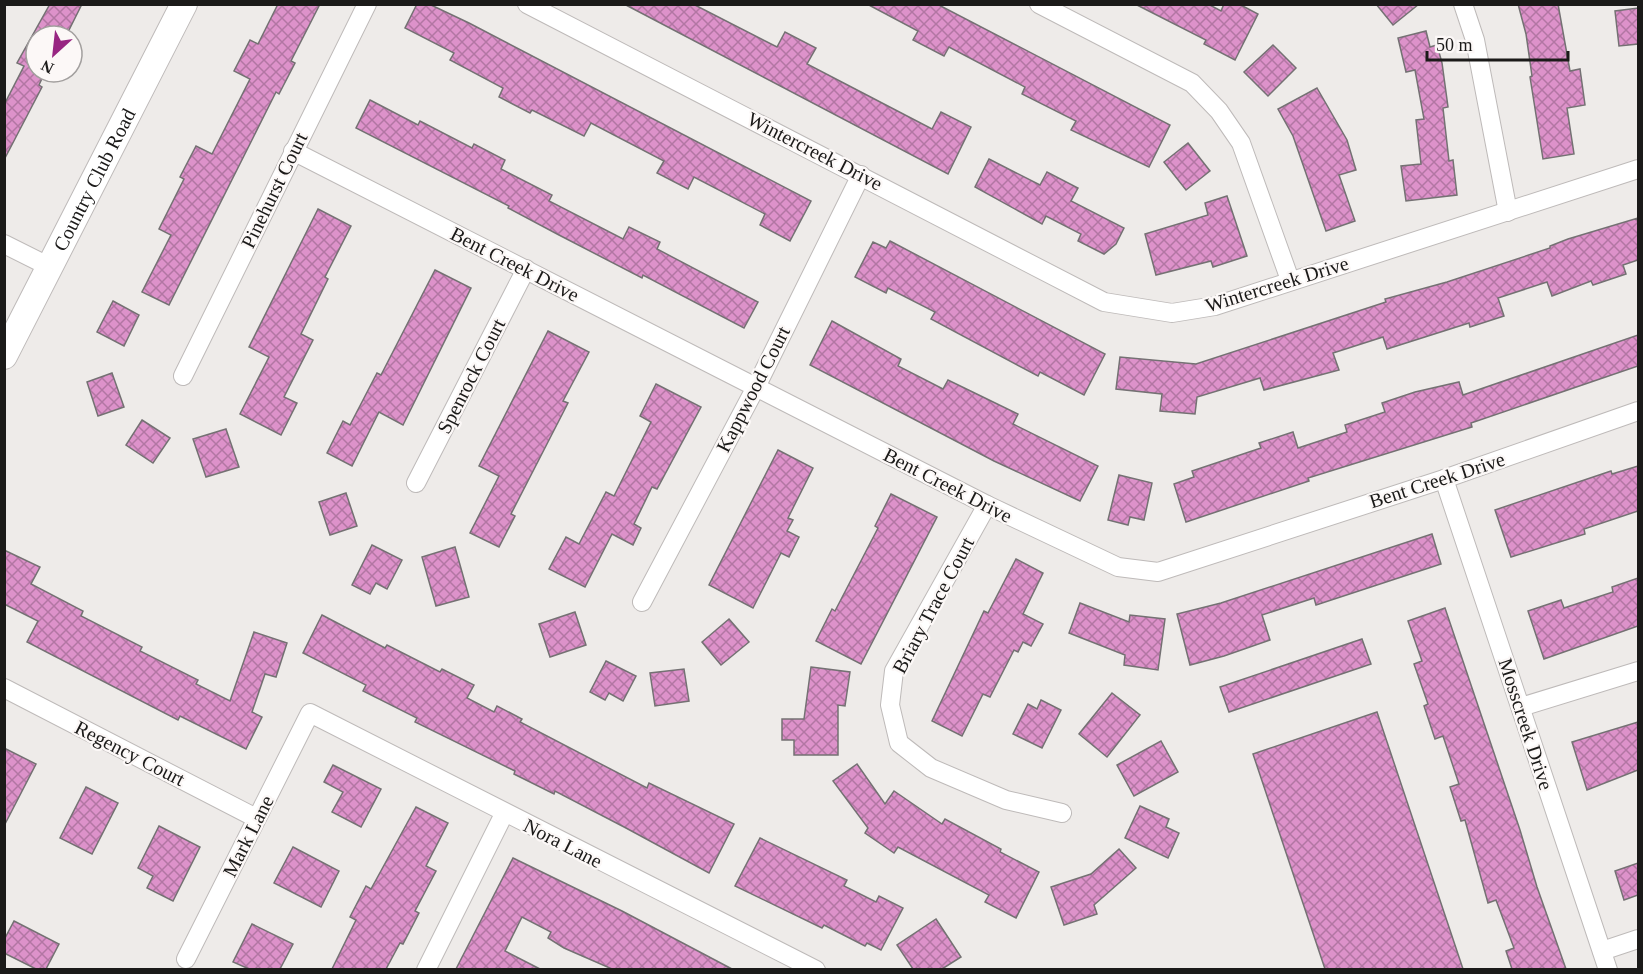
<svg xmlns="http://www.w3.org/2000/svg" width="1643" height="974" viewBox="0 0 1643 974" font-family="'Times New Roman',serif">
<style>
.building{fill:url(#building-cross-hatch);stroke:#747173;stroke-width:1.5}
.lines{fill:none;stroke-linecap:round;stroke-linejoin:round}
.minor-casing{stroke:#bebab9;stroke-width:20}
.secondary-casing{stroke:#bebab9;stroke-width:28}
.minor{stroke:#fff;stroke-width:18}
.secondary{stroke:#fff;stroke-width:26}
.labels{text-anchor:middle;stroke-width:4.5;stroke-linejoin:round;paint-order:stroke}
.street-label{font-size:20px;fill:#1b1a19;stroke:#fcf8f7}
</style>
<defs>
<pattern id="building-cross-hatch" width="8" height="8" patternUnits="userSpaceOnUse" patternTransform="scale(1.5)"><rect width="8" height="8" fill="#dd92ca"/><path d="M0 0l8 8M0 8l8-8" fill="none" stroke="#b276a3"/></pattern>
</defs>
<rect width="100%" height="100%" fill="#eeebe9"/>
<g class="building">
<polygon points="50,4 82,4 66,36 36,36 36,72 45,72 39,85 42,87 4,160 4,105 24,66 17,63"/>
<polygon points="278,4 320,4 291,61 295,63 279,94 276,92 169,305 142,292 171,235 159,229 184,179 180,177 196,146 212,154 250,79 234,71 250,40 258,44"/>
<polygon points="417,4 429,4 469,23 811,201 790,241 760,225 765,214 694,177 688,189 657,173 664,161 591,123 584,136 532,110 530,113 499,97 503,88 450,60 454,53 405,28"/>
<polygon points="624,4 693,4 777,47 785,32 816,48 807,64 859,91 932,129 941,112 971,127 948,174"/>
<polygon points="867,4 937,4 1170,125 1149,167 1071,130 1076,121 1022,94 1025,87 949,47 944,56 913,40 918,31"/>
<polygon points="1135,4 1208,4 1221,11 1224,4 1239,4 1258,14 1235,60 1204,44 1206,40"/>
<polygon points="1376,4 1419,4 1393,25"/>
<polygon points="1518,4 1558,4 1570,71 1580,69 1585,105 1567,108 1574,154 1543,159 1530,77 1532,76 1526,34"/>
<polygon points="1638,8 1638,44 1619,46 1615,11"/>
<polygon points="1426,31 1430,47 1437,45 1442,63 1448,107 1443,108 1449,161 1453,160 1457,195 1406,201 1401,166 1421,164 1416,120 1424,119 1415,70 1406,72 1398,38"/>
<polygon points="1273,45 1296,68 1268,96 1244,72"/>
<polygon points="1317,88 1347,140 1356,170 1339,175 1355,221 1326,231 1293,136 1278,109"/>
<polygon points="370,100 418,125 420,121 472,148 474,144 505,160 501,169 552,195 549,201 623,239 629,227 660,242 657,249 758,302 744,328 643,275 642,278 559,235 508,208 509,206 356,128"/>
<polygon points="1188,143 1210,171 1186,190 1164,162"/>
<polygon points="989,159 1040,185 1047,172 1078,188 1071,201 1124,228 1116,244 1104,254 1078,241 1081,234 1046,216 1042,224 975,187"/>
<polygon points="1227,196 1247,256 1213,267 1211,261 1156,275 1145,234 1208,215 1205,203"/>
<polygon points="318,209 351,226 325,277 328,279 301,334 313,340 284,397 297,403 281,435 240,414 269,357 249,347"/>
<polygon points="1638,218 1638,260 1623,265 1626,274 1593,285 1591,281 1552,296 1547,282 1498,298 1504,316 1470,327 1469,323 1387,349 1383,337 1333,353 1339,370 1264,390 1260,378 1197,397 1195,414 1160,411 1162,394 1116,389 1120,357 1196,364 1386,302 1385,299 1447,282 1550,248 1550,246 1568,239"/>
<polygon points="890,241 1105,354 1084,395 1040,372 1038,376 931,319 935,312 888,288 886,293 855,277 873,242 886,248"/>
<polygon points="435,270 471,288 403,425 379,412 352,466 327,453 343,421 350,425 377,373 381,375"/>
<polygon points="113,301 139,315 124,346 97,332"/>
<polygon points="832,321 901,359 898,366 943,389 948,380 987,399 1018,414 1013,424 1098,466 1080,501 994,461 810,365"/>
<polygon points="548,331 589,352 563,401 568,403 511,514 515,516 499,547 470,533 499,476 479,466"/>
<polygon points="1638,335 1638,366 1471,423 1472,427 1308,478 1309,481 1186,522 1174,484 1194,477 1192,471 1261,448 1259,443 1293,432 1298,448 1347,432 1345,425 1385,412 1382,403 1415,392 1459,382 1463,395"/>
<polygon points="112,373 124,407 98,416 87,382"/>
<polygon points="656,384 701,407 657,489 652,487 634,524 641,528 633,545 612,534 585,587 549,569 566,537 579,544 606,492 614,496 651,422 640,416"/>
<polygon points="142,420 170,438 153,463 126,445"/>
<polygon points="226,429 239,467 206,477 193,439"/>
<polygon points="778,450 813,468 788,518 793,520 787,531 799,537 789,557 781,553 753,608 709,585"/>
<polygon points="1638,466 1638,511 1584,529 1585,534 1511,557 1495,510 1611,471 1612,474"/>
<polygon points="1119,475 1152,483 1144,520 1130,517 1128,525 1108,520"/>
<polygon points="346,493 357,526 330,535 319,502"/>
<polygon points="891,494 937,517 861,664 816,641 832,609 835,611 878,528 875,526"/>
<polygon points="1432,534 1441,564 1316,605 1314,598 1262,615 1270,640 1224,656 1190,665 1177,614 1221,603"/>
<polygon points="372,545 402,560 387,589 376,583 370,594 352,585"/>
<polygon points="455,547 469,597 436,606 422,557"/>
<polygon points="4,550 40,567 31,584 83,611 81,616 142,647 140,651 198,680 196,684 230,701 254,632 287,643 276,677 265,674 252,712 262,717 246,749 180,716 178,720 27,642 38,621 4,604"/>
<polygon points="1016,559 1043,573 1023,614 1043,624 1031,646 1023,642 1018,652 1014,650 990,697 983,694 962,736 932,721 984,611 988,613"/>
<polygon points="1638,578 1638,626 1544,659 1528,611 1561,600 1564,608 1613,592 1612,587"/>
<polygon points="1080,603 1129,622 1130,615 1165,619 1158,670 1124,665 1125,655 1069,633"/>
<polygon points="1445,608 1520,830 1537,887 1566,969 1512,969 1506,951 1514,948 1496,900 1488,903 1465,820 1461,821 1450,787 1459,784 1443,736 1435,739 1424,706 1428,704 1414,664 1422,661 1408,621"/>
<polygon points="575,612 586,645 550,657 539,624"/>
<polygon points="322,615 385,648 387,645 440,672 442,669 474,685 467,698 494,712 497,706 522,719 520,722 647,788 649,783 734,824 709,873 626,828 555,791 554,794 514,774 515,771 415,722 417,718 363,691 366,685 303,653"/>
<polygon points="729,619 749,642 721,665 702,642"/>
<polygon points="1362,639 1371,664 1229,712 1220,687"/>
<polygon points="606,661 636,676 623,701 609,693 605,700 590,692"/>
<polygon points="811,667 850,672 845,706 838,705 838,755 794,755 794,740 782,740 782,719 804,719"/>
<polygon points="684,669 689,701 655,706 650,673"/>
<polygon points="1112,693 1140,715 1107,757 1079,734"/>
<polygon points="1041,700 1061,710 1042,748 1013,734 1028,704 1037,709"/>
<polygon points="1377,712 1463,969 1325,969 1253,754"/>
<polygon points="1638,722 1638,770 1587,790 1572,742"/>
<polygon points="1161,741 1178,772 1134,796 1117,765"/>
<polygon points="4,748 36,764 4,826"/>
<polygon points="857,764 885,804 894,791 942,824 945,819 1001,849 1000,852 1039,872 1016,918 985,902 989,895 898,847 894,853 865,833 868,828 833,781"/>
<polygon points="333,765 381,789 361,827 332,812 343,792 324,782"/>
<polygon points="86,787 118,803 92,854 60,838"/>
<polygon points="1140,806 1169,819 1166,827 1179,833 1168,858 1125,838"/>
<polygon points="416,807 448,823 426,866 436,871 415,911 419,913 403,944 400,943 386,969 332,969 356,920 350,917 366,886 371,889"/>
<polygon points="159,826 200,847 173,901 147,888 153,876 138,868"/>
<polygon points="760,838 847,880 844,886 876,902 879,896 903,908 881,950 867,943 865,946 824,925 822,928 735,886"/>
<polygon points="293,847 339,871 321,907 274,883"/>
<polygon points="1119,849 1136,868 1094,905 1097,914 1064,925 1051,887 1091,874"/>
<polygon points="513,858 622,911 732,969 612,969 564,948 548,938 551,932 522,917 505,951 540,969 456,969"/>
<polygon points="1638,863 1638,895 1624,900 1615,871"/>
<polygon points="936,919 961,957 942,969 913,969 897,945"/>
<polygon points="14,921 59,944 46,969 36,969 4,953 4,940"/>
<polygon points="252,924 293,944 280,969 249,969 233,962"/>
</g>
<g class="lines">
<g class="minor-casing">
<g id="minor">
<polyline points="527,4 1104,302 1172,313 1215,306 1638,169"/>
<polyline points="1039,4 1192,83 1219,111 1241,143 1290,280"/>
<polyline points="1463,4 1475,40 1508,212"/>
<polyline points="293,151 987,505 1118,567 1158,572 1444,479 1638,411"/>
<polyline points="4,244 50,267"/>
<polyline points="183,376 367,4"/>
<polyline points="1444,479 1608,970"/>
<polyline points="416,483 526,269"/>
<polyline points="987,505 894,671 890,705 899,743 931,768 1006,800 1062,813"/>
<polyline points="642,602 756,387 861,175"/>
<polyline points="4,688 256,818"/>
<polyline points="1521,707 1638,671"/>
<polyline points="1602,951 1638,939"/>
<polyline points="186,959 310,713 816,970"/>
<polyline points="426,970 504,814"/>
</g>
</g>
<g class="secondary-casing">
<g id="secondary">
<path id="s1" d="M4,356L184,4"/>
</g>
</g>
<use href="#minor" class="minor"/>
<use href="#secondary" class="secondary"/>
</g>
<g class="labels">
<g class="street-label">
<text transform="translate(815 151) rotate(27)" y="7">Wintercreek Drive</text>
<text dy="7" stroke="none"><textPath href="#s1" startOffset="198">Country Club Road</textPath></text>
<text transform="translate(274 190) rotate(-64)" y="7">Pinehurst Court</text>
<text transform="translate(515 264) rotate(27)" y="7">Bent Creek Drive</text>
<text transform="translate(1277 284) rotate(-17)" y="7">Wintercreek Drive</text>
<text transform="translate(471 376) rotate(-63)" y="7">Spenrock Court</text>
<text transform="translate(753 389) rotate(-63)" y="7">Kappwood Court</text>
<text transform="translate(1437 480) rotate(-18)" y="7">Bent Creek Drive</text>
<text transform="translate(948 485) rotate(27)" y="7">Bent Creek Drive</text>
<text transform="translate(933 605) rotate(-62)" y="7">Briary Trace Court</text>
<text transform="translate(1526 724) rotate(72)" y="7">Mosscreek Drive</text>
<text transform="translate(130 753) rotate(27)" y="7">Regency Court</text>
<text transform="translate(248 836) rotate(-63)" y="7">Mark Lane</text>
<text transform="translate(563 843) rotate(27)" y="7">Nora Lane</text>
</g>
</g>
<rect width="1643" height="974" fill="none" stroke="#1b1a19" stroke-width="12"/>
<g transform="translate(54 54) rotate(207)"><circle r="28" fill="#fcf8f7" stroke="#a29f9e" stroke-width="1.5"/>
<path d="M0-4.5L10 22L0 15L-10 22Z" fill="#982582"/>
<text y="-9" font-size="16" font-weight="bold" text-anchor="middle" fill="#1b1a19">N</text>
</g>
<path d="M1427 51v9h141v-9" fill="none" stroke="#1b1a19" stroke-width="3"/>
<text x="1436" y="51" font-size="18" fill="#1b1a19" stroke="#fcf8f7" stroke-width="4.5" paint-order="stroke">50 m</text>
</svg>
